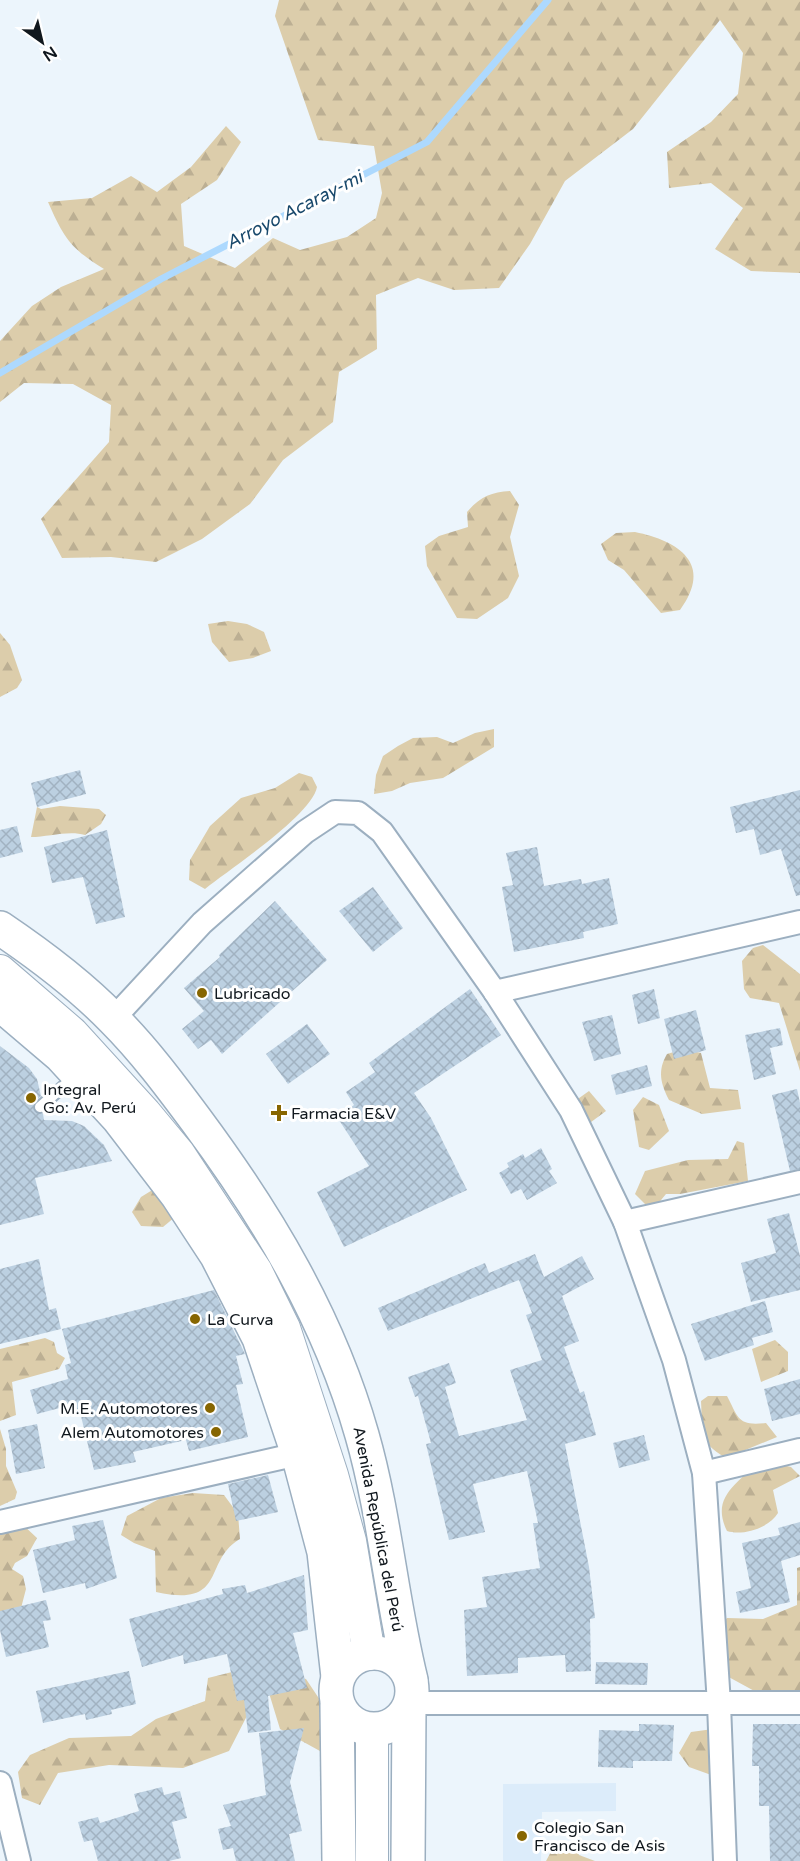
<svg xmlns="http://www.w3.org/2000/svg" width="800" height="1861" viewBox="0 0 800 1861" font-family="'Varela Round',sans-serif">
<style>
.built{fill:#dcecfa}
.forest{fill:url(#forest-firs)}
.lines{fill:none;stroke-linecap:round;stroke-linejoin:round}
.stream{stroke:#add9fe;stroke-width:7}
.building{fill:url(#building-cross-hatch)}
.lane-casing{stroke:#9cafc0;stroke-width:14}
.street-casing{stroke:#9cafc0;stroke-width:26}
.secondary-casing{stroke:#9cafc0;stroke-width:34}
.highway-casing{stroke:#9cafc0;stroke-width:36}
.lane{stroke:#fff;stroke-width:10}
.street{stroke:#fff;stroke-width:22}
.secondary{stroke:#fff;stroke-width:32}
.highway{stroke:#fff;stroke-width:33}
.poi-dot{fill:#876601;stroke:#fff;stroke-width:2}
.labels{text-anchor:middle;stroke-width:6;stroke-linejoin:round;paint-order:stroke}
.poi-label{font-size:16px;fill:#11181e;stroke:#fff;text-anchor:start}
.street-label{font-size:16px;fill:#11181e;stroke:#fff}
.water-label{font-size:18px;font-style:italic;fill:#18486b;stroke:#fff}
</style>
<defs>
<pattern id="forest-firs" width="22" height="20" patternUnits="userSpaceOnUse" patternTransform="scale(1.5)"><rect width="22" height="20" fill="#dccdab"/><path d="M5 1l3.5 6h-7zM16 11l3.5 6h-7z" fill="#bcaf93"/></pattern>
<pattern id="building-cross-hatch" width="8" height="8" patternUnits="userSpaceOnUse" patternTransform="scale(1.5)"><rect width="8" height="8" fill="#bcd0e1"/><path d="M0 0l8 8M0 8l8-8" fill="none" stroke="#a1b2c1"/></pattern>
</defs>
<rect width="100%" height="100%" fill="#ecf5fc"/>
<polygon class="built" points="616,1783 616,1811 542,1812 541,1861 503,1861 503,1784"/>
<g class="forest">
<path d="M279,0H800V273L751,271L715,249L743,208L711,183L669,188L667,152L711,122L738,94L743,53L720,20L633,129L565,181L530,244L499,288L454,290L418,278L376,295L377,349L339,372L333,422L283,460L250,504L202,539L156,562L111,557L62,558L41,519L109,442L111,405L73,384L24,383L0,402V341L32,306L61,287L104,269C70,248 64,238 48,202L92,198L131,176L157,192L191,167L226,126L241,142L217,180L181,204L184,246L235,268L273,238L300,250L347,237L376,218L382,193L374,146L318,140L275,16Z"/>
<path d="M510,491L519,505L510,537L519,576L508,598L477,619L457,618L427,566L425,546L439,536L468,527L467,512C480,497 491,492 510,491Z"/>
<path d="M635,532C679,541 714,564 680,610L661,613L624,570L608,560L601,544L616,533Z"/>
<polygon points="228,621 247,624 264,632 271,651 253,658 229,662 212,642 208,624"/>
<polygon points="0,633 10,645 22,680 17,688 0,697"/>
<polygon points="494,729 494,747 443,778 410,783 392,791 374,794 376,775 383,756 398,746 413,738 437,737 453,743 475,733"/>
<path d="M299,773L312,777L317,787C312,815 230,869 205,889L189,880L190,860L210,826L241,798L275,788Z"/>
<path d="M60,806L99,809L106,815L101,824L85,835C69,830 48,837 31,837L37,807L41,809Z"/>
<polygon points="763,945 800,974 800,1071 779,1003 750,998 744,989 742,961 753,948"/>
<path d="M684,1049L701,1053L710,1088L738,1090L741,1109L702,1114L669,1100C661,1084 657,1071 667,1054Z"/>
<polygon points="589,1091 606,1111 587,1125 575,1101"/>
<polygon points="643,1097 659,1105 669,1131 649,1150 639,1147 633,1110"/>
<polygon points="737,1141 744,1143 748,1181 680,1194 666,1194 652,1211 635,1194 645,1171 688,1160 728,1159"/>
<polygon points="154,1189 175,1217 163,1227 141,1226 132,1212 141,1197"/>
<polygon points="45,1338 54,1342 57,1353 65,1358 59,1369 12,1382 16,1415 0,1421 0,1349"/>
<polygon points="775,1340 788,1352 788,1371 761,1382 752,1349"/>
<path d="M708,1396H727C739,1419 738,1426 766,1423L777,1437L726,1458C696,1440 703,1433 701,1401Z"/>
<polygon points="0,1429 6,1449 6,1466 17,1492 15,1499 0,1506"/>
<path d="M761,1460L791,1467L800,1476L773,1490L778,1513C769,1528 743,1536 727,1531C710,1497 738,1483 761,1460Z"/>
<path d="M193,1493L224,1495L238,1514L240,1539C202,1561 228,1608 156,1592L155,1551L134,1543L121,1535L127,1516L161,1498Z"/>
<polygon points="21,1523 37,1538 27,1556 15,1563 12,1569 23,1576 26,1589 20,1612 0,1619 0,1534"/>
<polygon points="800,1567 800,1690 767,1698 725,1675 716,1630 727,1618 763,1619 797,1605 797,1568"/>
<polygon points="236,1671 290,1675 306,1679 326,1709 329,1756 280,1729 269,1693 251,1708 229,1751 183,1768 109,1765 58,1773 40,1805 22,1798 18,1772 30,1755 69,1738 131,1736 156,1719 205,1701 208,1678"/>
<polygon points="713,1729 716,1739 732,1745 734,1760 714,1776 689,1767 679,1753 691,1732"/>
<polygon points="575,1845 579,1855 595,1861 546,1861 553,1848"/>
</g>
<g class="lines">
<polyline class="stream" points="0,373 161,279 427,142 548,0"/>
</g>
<g class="building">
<polygon points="80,770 86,794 37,807 31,783"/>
<polygon points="800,790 800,895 796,896 781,849 760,855 754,829 736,833 730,807"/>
<polygon points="17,826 23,852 0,858 0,830"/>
<polygon points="107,830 125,917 96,924 83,877 52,883 44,847"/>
<polygon points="537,847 544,886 581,879 582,884 609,878 618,924 583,932 584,938 514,952 502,887 513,885 506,853"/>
<polygon points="373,887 403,928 373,952 339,911"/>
<polygon points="275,901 327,960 222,1054 211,1040 198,1049 182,1029 204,1011 184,988 220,957 219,955"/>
<polygon points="470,989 501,1035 414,1093 431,1118 467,1190 344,1247 317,1192 369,1166 337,1117 354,1105 346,1092 375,1072 369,1063"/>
<polygon points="654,989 660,1018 638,1024 632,995"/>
<polygon points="696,1010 706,1050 674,1059 664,1019"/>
<polygon points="612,1015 621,1054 594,1061 582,1022"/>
<polygon points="307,1024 330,1054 288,1084 266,1054"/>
<polygon points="780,1028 783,1045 770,1048 776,1074 754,1080 745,1035"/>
<polygon points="0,1046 29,1068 37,1079 41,1096 33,1104 35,1112 43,1114 44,1120 72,1121 84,1126 104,1145 112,1161 35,1178 44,1214 0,1225"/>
<polygon points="647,1065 652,1086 616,1095 611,1075"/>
<polygon points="797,1089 800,1103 800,1169 790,1171 772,1095"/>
<polygon points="541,1148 552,1169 549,1171 557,1183 527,1200 521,1189 511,1194 499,1173 509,1167 507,1163 523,1154 525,1158"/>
<polygon points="789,1213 800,1256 800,1290 751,1302 741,1263 776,1253 767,1219"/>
<polygon points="535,1254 544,1277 582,1256 594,1279 562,1296 579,1341 564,1347 580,1393 584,1391 596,1435 565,1444 589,1567 595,1618 590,1619 591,1671 566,1672 565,1655 518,1658 518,1673 467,1676 464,1610 487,1607 482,1577 540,1568 533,1523 538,1523 527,1471 473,1484 485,1532 449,1540 426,1444 431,1443 418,1396 415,1397 408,1377 449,1363 456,1383 445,1387 459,1436 527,1420 510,1370 542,1360 526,1315 532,1313 519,1280 388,1331 378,1308 485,1263 489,1273"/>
<polygon points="39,1259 49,1310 56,1308 61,1329 0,1344 0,1269"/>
<polygon points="214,1290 245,1354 236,1356 243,1384 236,1385 248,1437 189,1451 186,1440 133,1452 136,1462 94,1470 80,1412 77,1413 75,1404 37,1414 30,1390 68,1379 65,1365 71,1363 62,1329"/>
<polygon points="765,1301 773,1332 752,1338 754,1345 705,1361 691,1324"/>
<polygon points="800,1379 800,1414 772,1421 764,1389"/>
<polygon points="37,1424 45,1468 16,1474 8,1430"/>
<polygon points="644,1435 650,1460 619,1468 613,1443"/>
<polygon points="268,1475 278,1512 236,1521 228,1484"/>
<polygon points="103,1520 117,1578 86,1589 85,1583 43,1593 33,1550 75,1540 72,1526"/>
<polygon points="800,1522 800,1555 781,1561 790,1602 740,1613 736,1592 751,1588 742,1543 780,1535 778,1528"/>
<polygon points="304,1575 308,1630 293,1633 307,1688 268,1696 271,1730 248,1733 244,1700 237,1701 227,1654 184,1664 183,1655 142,1667 129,1619 223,1594 222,1589 245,1585 247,1593"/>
<polygon points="46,1600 51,1620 43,1621 49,1647 6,1657 0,1630 0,1611"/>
<polygon points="596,1662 648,1663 647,1685 595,1684"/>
<polygon points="129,1671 136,1704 111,1710 112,1714 86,1720 85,1714 43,1723 36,1691"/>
<polygon points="639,1724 674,1725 672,1761 633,1761 633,1768 598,1767 599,1730 639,1731"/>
<polygon points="753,1724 800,1724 800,1861 770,1861 769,1806 759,1806 759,1766 752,1766"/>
<polygon points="304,1728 290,1782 302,1831 289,1834 295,1861 236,1861 233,1848 223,1850 218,1829 231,1826 223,1805 266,1795 259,1733"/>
<polygon points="162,1787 164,1795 180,1791 187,1818 172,1822 181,1858 169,1861 98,1861 92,1840 84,1842 78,1822 98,1817 100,1823 139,1811 134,1794"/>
</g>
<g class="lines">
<g class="lane-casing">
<polyline id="lane" points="40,1107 75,1076"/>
</g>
<g class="street-casing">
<g id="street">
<polyline points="495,992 800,922"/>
<polyline points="113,1019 202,923 305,832 335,812 358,813 382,832 495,992 571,1110 625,1222 674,1360 704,1473 719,1704 725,1861"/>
<polyline points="625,1222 800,1182"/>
<polyline points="704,1473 800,1450"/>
<polyline points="0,1522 298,1454"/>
<polyline points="411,1703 800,1703"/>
<polyline points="0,1783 19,1861"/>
</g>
</g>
<g class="secondary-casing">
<g id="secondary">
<polyline points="0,971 72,1033 145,1113 179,1154 256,1271 284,1328 332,1475 350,1541 369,1654"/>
<polyline points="372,1730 372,1861"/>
</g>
</g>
<g class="highway-casing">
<g id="highway">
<path d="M0,928C40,955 79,984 113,1019C144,1050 170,1085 196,1120C268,1217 329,1319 362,1435C385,1515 391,1599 411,1680"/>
<polyline points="0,1004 61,1056 118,1118 177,1195 217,1256 259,1338 298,1454 324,1552 338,1677"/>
<circle cx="374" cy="1691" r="38"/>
<polyline points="337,1705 339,1861"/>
<polyline points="408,1861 409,1708"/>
</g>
</g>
<use href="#lane" class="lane"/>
<use href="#street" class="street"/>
<use href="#secondary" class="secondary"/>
<use href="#highway" class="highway"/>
</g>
<g class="poi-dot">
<circle cx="202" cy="993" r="6"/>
<circle cx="31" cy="1098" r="6"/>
<path d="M276 1104h6v6h6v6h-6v6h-6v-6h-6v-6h6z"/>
<circle cx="195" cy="1319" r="6"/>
<circle cx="210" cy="1408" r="6"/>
<circle cx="216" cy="1432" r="6"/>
<circle cx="522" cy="1836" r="6"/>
</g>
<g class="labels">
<g class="poi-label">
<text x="214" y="999">Lubricado</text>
<text x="43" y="1095">Integral<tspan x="43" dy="18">Go: Av. Perú</tspan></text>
<text x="291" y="1119">Farmacia E&amp;V</text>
<text x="207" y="1325">La Curva</text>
<text x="198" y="1414" text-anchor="end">M.E. Automotores</text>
<text x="204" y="1438" text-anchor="end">Alem Automotores</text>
<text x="534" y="1833">Colegio San<tspan x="534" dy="18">Francisco de Asis</tspan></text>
</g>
<g class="street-label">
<text transform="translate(379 1529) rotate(79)" y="6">Avenida República del Perú</text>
</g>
<g class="water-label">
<text transform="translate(294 210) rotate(-27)" y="6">Arroyo Acaray-mi</text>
</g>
</g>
<g transform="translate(42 42) rotate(146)" stroke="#ffffff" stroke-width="4.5" paint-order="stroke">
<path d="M0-4.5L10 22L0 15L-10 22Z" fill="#11181e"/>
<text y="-9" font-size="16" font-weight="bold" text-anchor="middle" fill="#11181e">N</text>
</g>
</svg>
